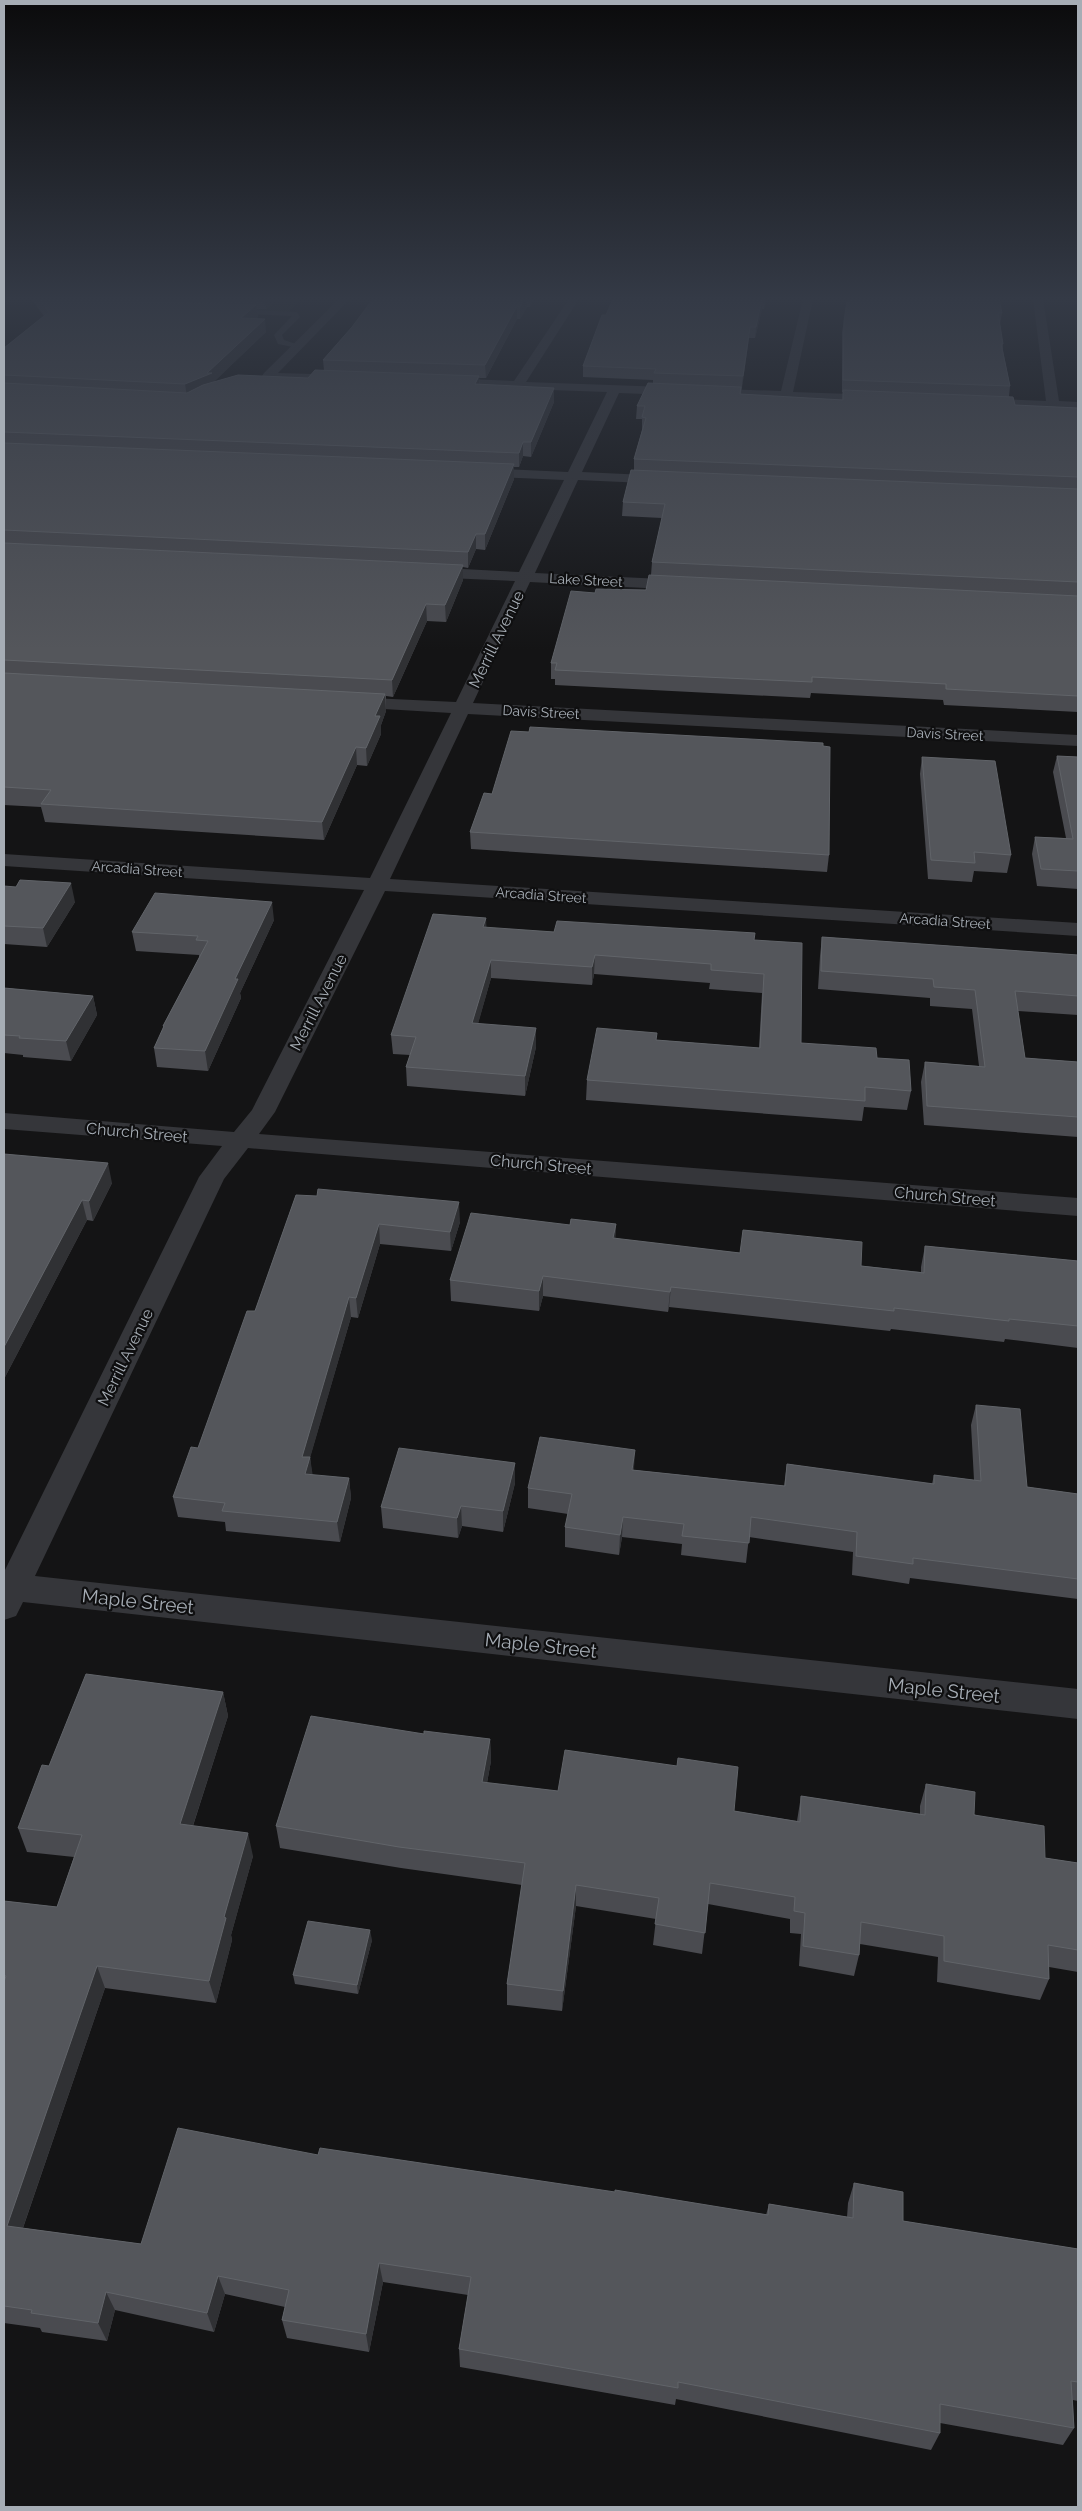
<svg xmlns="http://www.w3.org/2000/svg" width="1082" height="2511" viewBox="0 0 1082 2511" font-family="Raleway,sans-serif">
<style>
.green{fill:#202820}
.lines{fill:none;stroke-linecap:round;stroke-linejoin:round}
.service{fill:#35363a;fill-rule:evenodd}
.minor{fill:#35363a;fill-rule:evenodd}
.wall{fill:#4a4b50}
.shaded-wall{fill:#303134}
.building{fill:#54565b;stroke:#616469}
.labels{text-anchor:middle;stroke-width:4.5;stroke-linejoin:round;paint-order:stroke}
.far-street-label{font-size:14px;fill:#a6adb5;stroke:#0f0f10}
.street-label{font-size:16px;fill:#a6adb5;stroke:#0f0f10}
.near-street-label{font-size:19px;fill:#a6adb5;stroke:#0f0f10}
</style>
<rect width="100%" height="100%" fill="#141415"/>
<polygon class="green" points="131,299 301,299 288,312 123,306"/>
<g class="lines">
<polygon class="service" points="232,309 297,312 300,317 282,335 284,340 302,346 298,348 278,344 274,335 292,316 229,313 228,311"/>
<g class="minor">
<polygon points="339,299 350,299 278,373 347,375 351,376 353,379 351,382 264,379 262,376 264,373"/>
<polygon points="569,299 579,299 526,382 781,391 803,299 813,299 793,392 879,395 885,399 879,403 619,393 582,472 667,476 674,480 667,484 578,480 535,573 684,580 692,585 684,590 530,582 473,703 1078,735 1078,746 468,714 390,879 1078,923 1078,936 385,891 275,1112 259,1134 1078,1198 1078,1216 248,1148 224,1179 35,1576 1078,1689 1078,1719 23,1602 16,1616 4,1620 4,1572 199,1177 222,1146 4,1129 4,1113 234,1132 252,1110 364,890 4,866 4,854 370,878 451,713 350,707 344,706 341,702 344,698 350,697 456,702 515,581 425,577 417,572 425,567 519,572 564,480 477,476 470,472 477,468 568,472 607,392 442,386 436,382 442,378 514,381"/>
<polygon points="1033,299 1043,299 1059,401 1078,402 1078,410 973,405 971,402 977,398 1046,401"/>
</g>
</g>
<g class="wall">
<polygon points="31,299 277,299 266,309 257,309 258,317 255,319 266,332 213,382 308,378 324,370 323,360 352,327 373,299 534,299 530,307 527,307 520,319 517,319 486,378 479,378 480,384 554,402 531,457 523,456 519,467 514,467 514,479 485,550 476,549 468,568 463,567 463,580 446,622 427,621 393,697 386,696 386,711 381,725 381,734 367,766 357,765 324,840 45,822 41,807 4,805 4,348 44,316"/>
<polygon points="613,299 766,299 764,309 762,309 755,338 749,338 741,394 842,400 843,392 842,392 842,332 844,321 1002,313 1000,324 1003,344 1003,350 1010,386 1009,396 1015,405 1078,408 1078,712 944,705 943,700 811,693 810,698 555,685 555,679 551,679 551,663 595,593 646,590 651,575 652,562 662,518 622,516 623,502 634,470 634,459 642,430 642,419 636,419 637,406 653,384 653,380 583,377 583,366"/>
<polygon points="1057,756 1078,757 1078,889 1037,886 1032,854 1035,837 1066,838 1053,772"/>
<polygon points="922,757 1011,855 1007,873 974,871 972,882 928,879 920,774"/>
<polygon points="492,794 829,855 827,872 471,849 470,832"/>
<polygon points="4,886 75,902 47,947 4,944"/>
<polygon points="486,918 486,928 554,932 754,940 801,1043 877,1058 911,1091 907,1110 864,1107 862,1121 586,1100 587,1080 657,1040 759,1048 762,993 709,989 710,983 594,974 592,985 491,978 478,1023 536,1047 525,1096 407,1086 406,1067 410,1055 393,1054 391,1035"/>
<polygon points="274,920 240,993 241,998 208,1071 157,1067 154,1048 163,1029 163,1026 199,958 199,955 136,951 132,932"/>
<polygon points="822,937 1078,955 1078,1015 1018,1011 1025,1058 1078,1062 1078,1137 924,1125 921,1082 925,1062 979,1066 972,1009 930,1006 930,998 818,989 820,956"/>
<polygon points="4,988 93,996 97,1015 71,1061 23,1057 23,1055 4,1053"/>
<polygon points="4,1154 112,1183 93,1221 87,1220 4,1379"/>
<polygon points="296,1195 460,1222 451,1251 380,1244 358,1318 351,1317 310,1457 312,1475 349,1478 351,1498 340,1542 226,1531 225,1522 178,1517 173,1497 198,1448 255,1311"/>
<polygon points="616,1224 615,1239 740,1253 921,1272 921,1267 925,1246 1078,1261 1078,1348 1005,1339 1004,1342 891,1329 890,1331 669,1307 668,1312 543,1296 539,1311 451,1301 450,1280 570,1225"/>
<polygon points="976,1405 1027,1487 1078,1494 1078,1599 910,1578 909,1584 852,1575 853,1552 749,1537 746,1563 681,1555 682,1544 622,1537 619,1555 565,1547 565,1527 568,1514 528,1508 528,1488 634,1470 784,1486 787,1464 932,1484 934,1475 974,1480 971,1425"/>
<polygon points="515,1463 515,1483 503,1532 462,1526 458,1538 383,1528 381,1507"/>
<polygon points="223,1692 228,1716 193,1826 253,1856 231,1935 232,1940 216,2003 105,1988 23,2228 141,2244 318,2155 766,2215 769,2204 847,2217 848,2203 854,2183 903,2221 1078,2249 1078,2401 1073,2400 1074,2428 1063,2445 940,2423 940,2433 931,2450 676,2399 675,2405 460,2367 459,2349 468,2295 383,2282 369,2352 287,2338 282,2320 285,2307 225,2294 214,2332 115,2310 107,2341 42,2332 40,2328 4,2323 4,1901 57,1907 74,1857 27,1852 18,1828 49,1766"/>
<polygon points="424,1734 490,1739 491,1761 487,1783 734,1811 797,1821 801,1796 920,1814 920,1806 926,1784 1045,1858 1078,1863 1078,1972 1049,1967 1049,1979 1040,2000 937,1982 938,1957 860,1944 859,1955 854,1976 799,1966 801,1934 790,1933 790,1919 708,1904 702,1954 653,1945 656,1919 576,1906 562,2011 507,2005 507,1984 522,1885 401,1868 280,1848 276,1826"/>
<polygon points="372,1940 358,1994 295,1984 293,1975"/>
</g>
<g class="shaded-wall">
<polygon points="265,299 277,299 266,309"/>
<polygon points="524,299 527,299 527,307 520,319 520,307"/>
<polygon points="530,299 534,299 530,307"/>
<polygon points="762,299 762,309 755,338 756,327"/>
<polygon points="256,305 258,317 242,331 241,318"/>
<polygon points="517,306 517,319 486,378 485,365"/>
<polygon points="265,319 266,332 213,383 187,397 185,384 207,373"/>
<polygon points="750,327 749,338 742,388 743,376"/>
<polygon points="479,376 480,389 475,384"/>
<polygon points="554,388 554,402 531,457 531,442"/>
<polygon points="523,442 523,456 519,467 519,453"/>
<polygon points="514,464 514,479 485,550 485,534"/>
<polygon points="476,534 476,549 468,568 468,552"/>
<polygon points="463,565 463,580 446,622 445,605"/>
<polygon points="426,604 427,621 393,697 392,680"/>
<polygon points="385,694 386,711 381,725 381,734 367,766 366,748 375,716"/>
<polygon points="356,747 357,765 324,840 322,822"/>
<polygon points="71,883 75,902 47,947 43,928"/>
<polygon points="272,902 274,920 240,993 241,998 208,1071 205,1051 235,979"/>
<polygon points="486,918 487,936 483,927"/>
<polygon points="595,955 594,974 592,985 592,967"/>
<polygon points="491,960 491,978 473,1042 472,1023"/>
<polygon points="93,996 97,1015 71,1061 66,1041"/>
<polygon points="536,1028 536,1047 525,1096 525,1076"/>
<polygon points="108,1163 112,1183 93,1221 89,1201"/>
<polygon points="82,1200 87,1220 4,1379 4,1347"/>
<polygon points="459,1202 460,1222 451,1251 450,1232"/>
<polygon points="379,1224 380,1244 358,1318 356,1298"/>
<polygon points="616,1224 615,1244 613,1238"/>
<polygon points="543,1276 543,1296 539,1311 539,1291"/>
<polygon points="671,1287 669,1307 668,1312 670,1292"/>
<polygon points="349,1297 351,1317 306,1472 310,1457 313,1477 308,1494 302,1457"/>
<polygon points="635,1450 634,1470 632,1470"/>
<polygon points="515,1463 515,1483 503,1532 503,1511"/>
<polygon points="349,1478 351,1498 340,1542 337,1522"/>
<polygon points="461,1506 462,1526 458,1538 457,1518"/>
<polygon points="623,1517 622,1537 619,1555 620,1535"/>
<polygon points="223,1692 228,1716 186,1847 180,1824"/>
<polygon points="490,1739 491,1761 483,1804 482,1782"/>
<polygon points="248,1833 253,1856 231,1935 232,1940 216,2003 209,1981 224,1917"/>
<polygon points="576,1885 576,1906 562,2011 563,1991"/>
<polygon points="370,1930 372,1940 358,1994 357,1985"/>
<polygon points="97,1966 105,1988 17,2245 7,2226"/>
<polygon points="379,2263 383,2282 369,2352 366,2334"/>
<polygon points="218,2276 225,2294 214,2332 207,2313"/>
<polygon points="106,2292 115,2310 107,2341 98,2323"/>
</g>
<g class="building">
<polygon points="39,299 136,299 141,302 256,305 241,318 265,319 207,373 212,373 185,384 4,375 4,348 49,312"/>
<polygon points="373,299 524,299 520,307 517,306 485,365 323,360 352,327"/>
<polygon points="613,299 762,299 756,327 750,327 743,376 654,373 656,369 583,366 602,315 606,315"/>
<polygon points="850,299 999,299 1002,313 998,313 1003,344 1001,344 1010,386 843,380 844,321 847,301 850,301"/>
<polygon points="315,370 479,376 475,384 554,388 531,442 523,442 519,453 4,432 4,383 187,393 203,385 238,375 308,378"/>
<polygon points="648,383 741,387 740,394 843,400 843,390 1013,397 1015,405 1078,408 1078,477 634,459 646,418 642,417 645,406 637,406"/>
<polygon points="4,443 514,464 485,534 476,534 468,552 4,530"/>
<polygon points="631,470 1078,489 1078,582 652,562 665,504 623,502"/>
<polygon points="4,543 463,565 445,605 426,604 392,680 4,660"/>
<polygon points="649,575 1078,596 1078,696 946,689 946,684 812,677 812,682 555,670 557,663 551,663 571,591 595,593 596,589 646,590"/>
<polygon points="4,673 385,694 375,716 380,716 366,748 356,747 322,822 41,804 51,790 4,787"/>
<polygon points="530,727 823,743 823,746 830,747 829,855 470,832 484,793 492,794 511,731 529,732"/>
<polygon points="1057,756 1078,757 1078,871 1041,869 1035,837 1073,839"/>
<polygon points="922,757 995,761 1011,855 974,852 975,863 931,860"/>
<polygon points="20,880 71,883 43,928 4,926 4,886 16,887"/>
<polygon points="155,893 272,902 235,979 238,979 205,1051 154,1048 164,1026 163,1026 208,941 196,940 198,936 132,932"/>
<polygon points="433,914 486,918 483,927 554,932 557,921 755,933 754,940 802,943 801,1043 876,1048 877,1058 909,1060 911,1091 865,1087 865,1101 587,1080 597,1028 657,1033 656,1040 760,1048 764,974 711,970 711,964 595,955 592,967 491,960 472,1023 536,1028 525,1076 406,1067 416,1037 391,1035"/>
<polygon points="822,937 1078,955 1078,996 1015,991 1025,1058 1078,1062 1078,1117 927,1106 925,1062 985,1067 975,990 934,987 933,979 821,971"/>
<polygon points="4,988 93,996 66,1041 19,1038 20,1036 4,1035"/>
<polygon points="4,1154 108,1163 89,1201 82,1200 4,1347"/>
<polygon points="318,1189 459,1202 450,1232 379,1224 356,1298 349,1297 302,1457 310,1457 305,1474 349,1478 337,1522 222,1511 225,1503 173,1497 191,1447 198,1448 247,1311 255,1311 296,1195 317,1196"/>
<polygon points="471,1213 570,1225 571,1219 616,1224 613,1238 740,1253 743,1230 862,1242 861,1266 924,1273 925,1246 1078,1261 1078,1326 1009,1319 1009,1321 894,1308 894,1311 671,1287 670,1292 543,1276 539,1291 450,1280"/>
<polygon points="976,1405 1020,1409 1027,1487 1078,1494 1078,1579 913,1558 913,1564 856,1556 857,1532 751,1517 749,1543 682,1536 684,1524 623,1517 620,1535 565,1527 572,1494 528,1488 540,1437 635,1450 632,1470 785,1486 787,1464 934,1484 934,1475 981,1481"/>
<polygon points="399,1448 515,1463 503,1511 461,1506 457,1518 381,1507"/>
<polygon points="86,1674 223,1692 180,1824 248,1833 224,1917 226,1918 209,1981 97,1966 7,2226 141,2244 178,2128 318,2155 320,2148 615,2192 615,2190 768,2215 769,2204 853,2218 854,2183 903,2192 903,2221 1078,2249 1078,2382 1071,2381 1074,2428 940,2404 940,2433 678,2382 678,2388 459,2349 471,2277 379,2263 366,2334 282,2320 289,2290 218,2276 207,2313 106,2292 98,2323 31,2313 32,2310 4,2306 4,1982 6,1976 4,1975 4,1901 57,1907 82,1835 18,1828 42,1765 49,1766"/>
<polygon points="311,1716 424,1734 424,1731 490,1739 482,1782 558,1791 565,1750 677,1766 678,1758 738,1767 734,1811 800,1822 801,1796 925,1815 926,1784 975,1792 974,1815 1044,1826 1045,1858 1078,1863 1078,1950 1048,1945 1049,1979 944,1961 944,1936 861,1922 859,1955 803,1946 805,1913 794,1911 795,1897 710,1883 705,1933 655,1924 659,1898 576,1885 563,1991 507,1984 525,1863 399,1847 276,1826"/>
<polygon points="308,1921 370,1930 357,1985 293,1975"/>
</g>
<linearGradient id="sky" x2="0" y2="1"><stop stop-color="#0b0b0c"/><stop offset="0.46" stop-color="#343a46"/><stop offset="1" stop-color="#343a46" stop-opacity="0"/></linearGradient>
<rect width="1082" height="650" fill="url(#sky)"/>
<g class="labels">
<g class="far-street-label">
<text transform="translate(586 580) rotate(3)" y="5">Lake Street</text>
<text transform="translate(541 712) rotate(3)" y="5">Davis Street</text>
<text transform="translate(945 734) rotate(3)" y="5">Davis Street</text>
<text transform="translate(137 869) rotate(4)" y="5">Arcadia Street</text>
<text transform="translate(541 895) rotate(4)" y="5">Arcadia Street</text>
<text transform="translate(945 921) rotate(4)" y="5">Arcadia Street</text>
</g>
<g class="street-label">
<text transform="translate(496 639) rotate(-64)" y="6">Merrill Avenue</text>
<text transform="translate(318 1002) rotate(-63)" y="6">Merrill Avenue</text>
<text transform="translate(137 1132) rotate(5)" y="6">Church Street</text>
<text transform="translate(541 1164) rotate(5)" y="6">Church Street</text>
<text transform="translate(945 1196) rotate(5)" y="6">Church Street</text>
<text transform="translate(125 1357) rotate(-64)" y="6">Merrill Avenue</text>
</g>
<g class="near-street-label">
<text transform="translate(138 1601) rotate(6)" y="7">Maple Street</text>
<text transform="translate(541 1645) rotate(6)" y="7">Maple Street</text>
<text transform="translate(944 1690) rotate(6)" y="7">Maple Street</text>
</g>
</g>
<rect width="1082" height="2511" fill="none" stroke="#a6adb5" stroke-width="10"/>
</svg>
